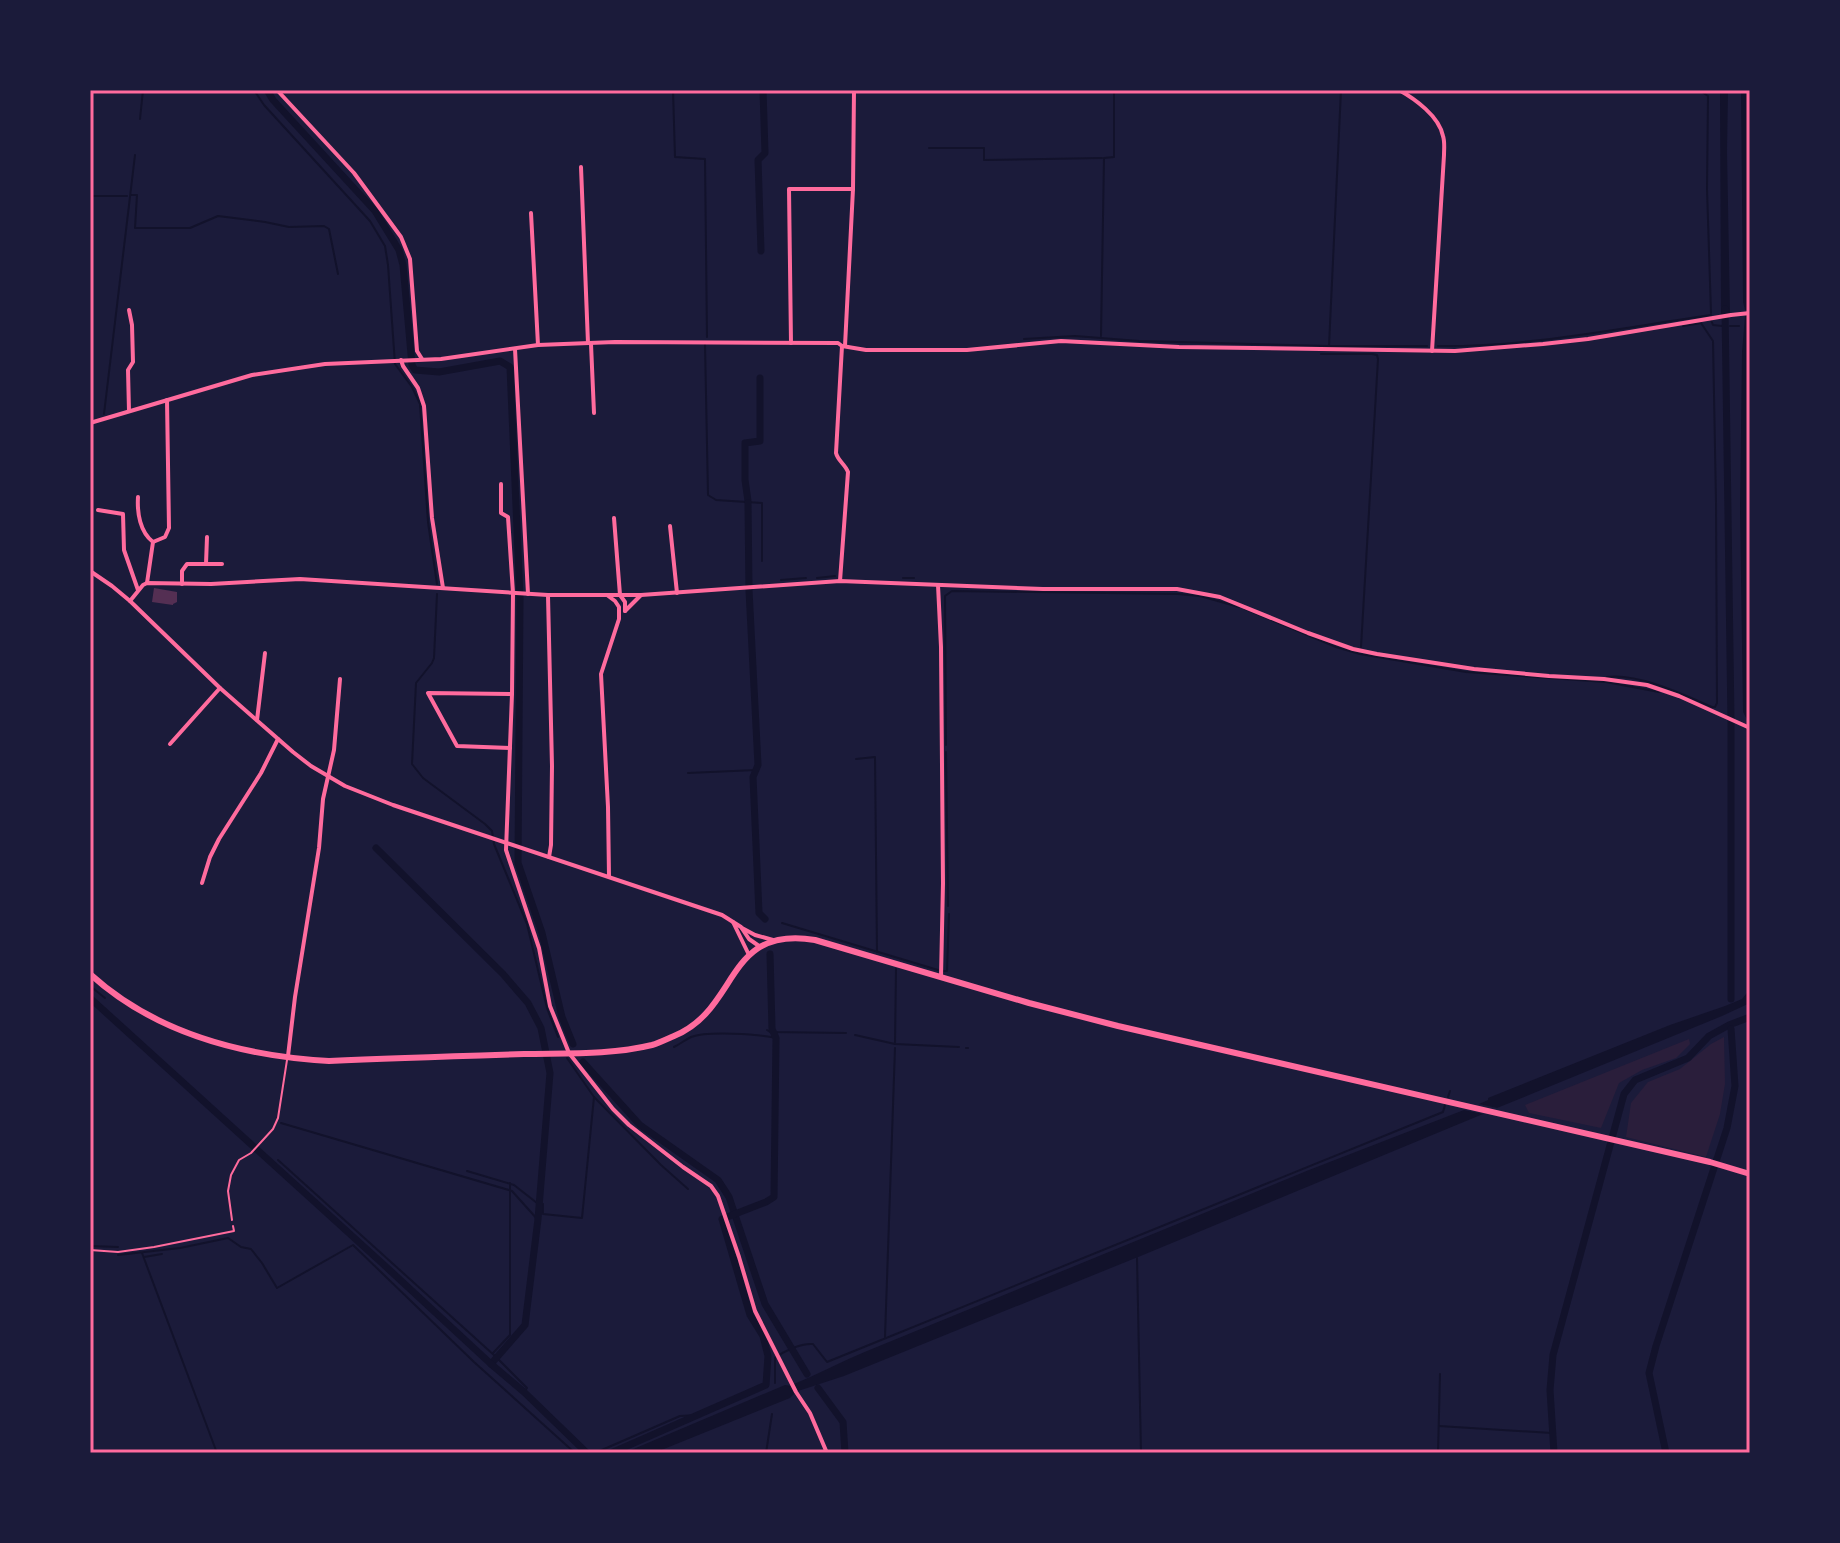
<svg xmlns="http://www.w3.org/2000/svg" width="1840" height="1543" viewBox="0 0 1840 1543" font-family="Cabin,sans-serif">
<style>
.green{fill:#2a1e3b}
.water{fill:#12122b}
.lines{fill:none;stroke-linecap:round;stroke-linejoin:round}
.stream{stroke:#12122b;stroke-width:2}
.canal{stroke:#12122b;stroke-width:7}
.building{fill:#542f53}
.service{stroke:#ff6b9d;stroke-width:2}
.minor{stroke:#ff6b9d;stroke-width:4}
.secondary{stroke:#ff6b9d;stroke-width:6}
.neatline{fill:none;stroke:#ff6b9d;stroke-width:3}
</style>
<rect width="100%" height="100%" fill="#1b1b3a"/>
<g class="green">
<polygon points="1724,1037 1725,1084 1720,1114 1706,1157 1626,1137 1631,1103 1648,1082 1680,1069 1711,1044"/>
<polygon points="1689,1039 1690,1044 1676,1058 1642,1070 1619,1083 1601,1128 1529,1113 1525,1105"/>
</g>
<g class="water">
<polygon points="1720,90 1728,90 1727,152 1730,313 1721,314"/>
<polygon points="1741,90 1750,90 1750,310 1745,310 1743,302"/>
<polygon points="1745,316 1750,316 1750,725 1743,712 1740,509 1742,352"/>
<polygon points="1750,989 1750,1003 1722,1016 1497,1108 1479,1104 1488,1100 1488,1098 1670,1025 1725,1006 1742,999"/>
<path d="M1464,1110L1483,1114L1143,1255L844,1376L798,1391L794,1384C819,1374 842,1361 867,1351L1309,1170Z"/>
<polygon points="785,1385 792,1386 795,1393 790,1398 654,1453 624,1453"/>
</g>
<g class="lines">
<g class="stream">
<polyline points="254,90 264,105 370,221 385,246 388,265 395,364 412,387 420,404 428,522 437,584"/>
<polyline points="673,90 675,157 705,159 707,337"/>
<polyline points="1699,90 1708,96 1707,189 1711,313"/>
<polyline points="140,119 143,90"/>
<polyline points="929,148 984,148 984,160 1102,158"/>
<polyline points="131,195 137,195 135,228 190,228 218,216 265,222 289,227 324,226 329,229 338,274"/>
<polyline points="90,196 127,196"/>
<polyline points="1711,320 1713,325 1722,326"/>
<polyline points="1730,326 1739,326"/>
<polyline points="1101,336 1104,158 1114,157 1114,90"/>
<polyline points="1024,339 1075,336 1139,341 1329,346 1341,90"/>
<polyline points="705,344 708,495 716,500 762,503 762,561"/>
<polyline points="1330,346 1427,346"/>
<path d="M1438,346C1530,347 1620,328 1711,315"/>
<polyline points="1321,354 1372,354 1377,355 1378,359 1361,647"/>
<polyline points="104,414 135,155"/>
<polyline points="817,578 835,576"/>
<polyline points="903,578 914,578"/>
<polyline points="781,580 806,578"/>
<polyline points="437,594 434,658 432,663 416,683 412,764 423,778 485,824 492,831 494,844 527,924 547,1008 558,1037"/>
<polyline points="1245,609 1336,647 1360,654 1466,672 1606,682 1659,692"/>
<path d="M1607,677C1638,673 1682,694 1712,707H1715L1717,703L1716,502L1713,341L1701,323L1683,326"/>
<polyline points="946,745 945,596 952,591 1178,594 1200,596 1239,607"/>
<polyline points="946,752 948,906"/>
<polyline points="856,759 875,757 877,952"/>
<polyline points="688,773 756,770"/>
<polyline points="782,923 938,970"/>
<polyline points="943,971 947,971 949,914"/>
<polyline points="90,986 105,998"/>
<polyline points="767,1030 770,1032 846,1033"/>
<polyline points="855,1035 895,1044 959,1047"/>
<polyline points="895,1044 896,969"/>
<path d="M674,1047C680,1044 685,1040 691,1037C707,1031 758,1034 776,1038"/>
<polyline points="966,1048 968,1048"/>
<polyline points="567,1058 594,1097 661,1165 688,1189"/>
<polyline points="1448,1097 1450,1091"/>
<polyline points="281,1123 512,1191 538,1220"/>
<polyline points="278,1160 495,1356 527,1388 524,1392"/>
<polyline points="467,1171 514,1185 537,1203 543,1204 543,1214 582,1218 594,1097"/>
<polyline points="90,1246 118,1247"/>
<polyline points="142,1253 217,1453"/>
<polyline points="118,1255 180,1248 228,1238 241,1247 251,1249 262,1263 277,1288 353,1245 474,1362 575,1453"/>
<polyline points="144,1257 162,1254"/>
<polyline points="1137,1258 1141,1453"/>
<polyline points="885,1337 895,1048"/>
<polyline points="493,1353 510,1335 510,1183"/>
<path d="M775,1383V1358C784,1351 801,1343 813,1344L827,1362L1443,1112L1445,1105"/>
<polyline points="1439,1426 1552,1433"/>
<polyline points="595,1453 680,1416 698,1415"/>
<polyline points="766,1453 772,1414"/>
<polyline points="1438,1453 1440,1374"/>
</g>
<g class="canal">
<polyline points="267,90 273,100 375,211 399,250 403,265 412,365 415,370 439,372 500,361 510,367 520,598 518,863 542,933 562,1017 573,1044"/>
<polyline points="761,251 758,160 765,153 763,90"/>
<polyline points="1725,309 1731,721 1731,999"/>
<polyline points="748,501 745,480 745,443 760,441 760,378"/>
<polyline points="748,503 749,590 758,765 753,777 759,913 765,919"/>
<polyline points="376,848 503,974 528,1003 541,1028 550,1073 538,1219 525,1325 491,1364"/>
<polyline points="90,998 383,1264 491,1364 524,1392 587,1453"/>
<polyline points="583,1062 640,1125 718,1180 729,1197 765,1304 807,1374"/>
<polyline points="818,1388 843,1422 845,1453"/>
<polyline points="611,1453 766,1385 768,1356 763,1336 750,1315 722,1219 766,1202 774,1197 776,1038 772,1029 770,954"/>
<polyline points="1554,1453 1550,1390 1553,1355 1624,1094 1635,1080 1688,1058 1709,1036 1729,1025 1750,1017"/>
<polyline points="1666,1453 1649,1373 1656,1346 1727,1128 1735,1086 1731,1029"/>
</g>
</g>
<polygon class="building" points="154,588 177,592 177,602 173,604 173,605 152,602"/>
<g class="lines">
<g class="service">
<polyline points="232,1220 228,1191 231,1175 239,1160 251,1153 273,1129 278,1118 287,1060"/>
<polyline points="90,1250 118,1252 154,1247 234,1231 233,1226"/>
</g>
<g class="minor">
<polyline points="277,90 354,173 401,237 410,259 417,351 422,359"/>
<path d="M1399,90C1415,99 1439,116 1443,136C1445,142 1444,149 1444,155L1432,351"/>
<polyline points="581,167 588,343"/>
<polyline points="531,213 538,345"/>
<polyline points="791,343 789,189 853,189"/>
<polyline points="591,344 594,413"/>
<polyline points="845,346 853,189 854,90"/>
<polyline points="515,349 528,594"/>
<polyline points="401,360 403,366 418,388 424,406 432,518 443,588"/>
<polyline points="129,411 128,370 133,362 132,325 129,310"/>
<polyline points="90,423 252,375 325,364 441,359 538,345 615,342 838,343 842,346 866,350 967,350 1061,341 1179,347 1455,351 1543,344 1588,339 1731,315 1750,313"/>
<polyline points="501,484 501,513 508,517 513,593 512,694 506,850 539,948 550,1006 569,1053 613,1109 629,1125 683,1167 711,1186 718,1196 739,1257 755,1311 796,1392 810,1413 827,1453"/>
<path d="M138,497C137,513 140,532 153,542"/>
<polyline points="98,510 123,514 124,550 138,590"/>
<polyline points="614,518 620,595 625,602 625,611"/>
<polyline points="670,526 677,593"/>
<polyline points="206,564 222,564"/>
<polyline points="90,571 112,586 130,601 220,688 293,752 311,766 345,786 393,805 722,915 741,927 749,939 759,946"/>
<path d="M840,581L848,472C845,464 838,461 836,453L842,346"/>
<polyline points="147,583 153,542 165,537 169,528 167,400"/>
<polyline points="182,584 182,571 187,564 206,564 207,537"/>
<polyline points="938,585 941,647 943,883 941,977"/>
<polyline points="607,595 615,601 619,607 619,619 601,674 608,807 609,876"/>
<polyline points="548,596 552,766 551,845 549,857"/>
<polyline points="130,601 143,585 147,583 211,584 300,579 548,595 641,595 840,581 1043,589 1177,589 1220,597 1308,633 1353,649 1377,654 1474,669 1549,676 1604,679 1647,685 1679,696 1750,728"/>
<polyline points="625,611 641,595"/>
<polyline points="257,720 265,653"/>
<polyline points="170,744 220,688"/>
<polyline points="510,748 457,746 428,693 512,694"/>
<polyline points="202,883 210,857 219,839 261,773 278,739"/>
<polyline points="733,922 749,955"/>
<polyline points="742,928 755,935 773,940"/>
<polyline points="288,1056 295,997 319,848 323,799 334,750 340,679"/>
</g>
<path class="secondary" d="M90,974C156,1034 242,1056 329,1061C394,1058 459,1056 524,1054C566,1053 611,1055 652,1045C659,1043 667,1039 674,1036C740,1009 724,925 815,940L1029,1003L1118,1026L1710,1162L1750,1174"/>
</g>
<rect width="1840" height="1543" fill="none" stroke="#1b1b3a" stroke-width="184"/>
<rect x="92" y="92" width="1656" height="1359" class="neatline"/>
</svg>
